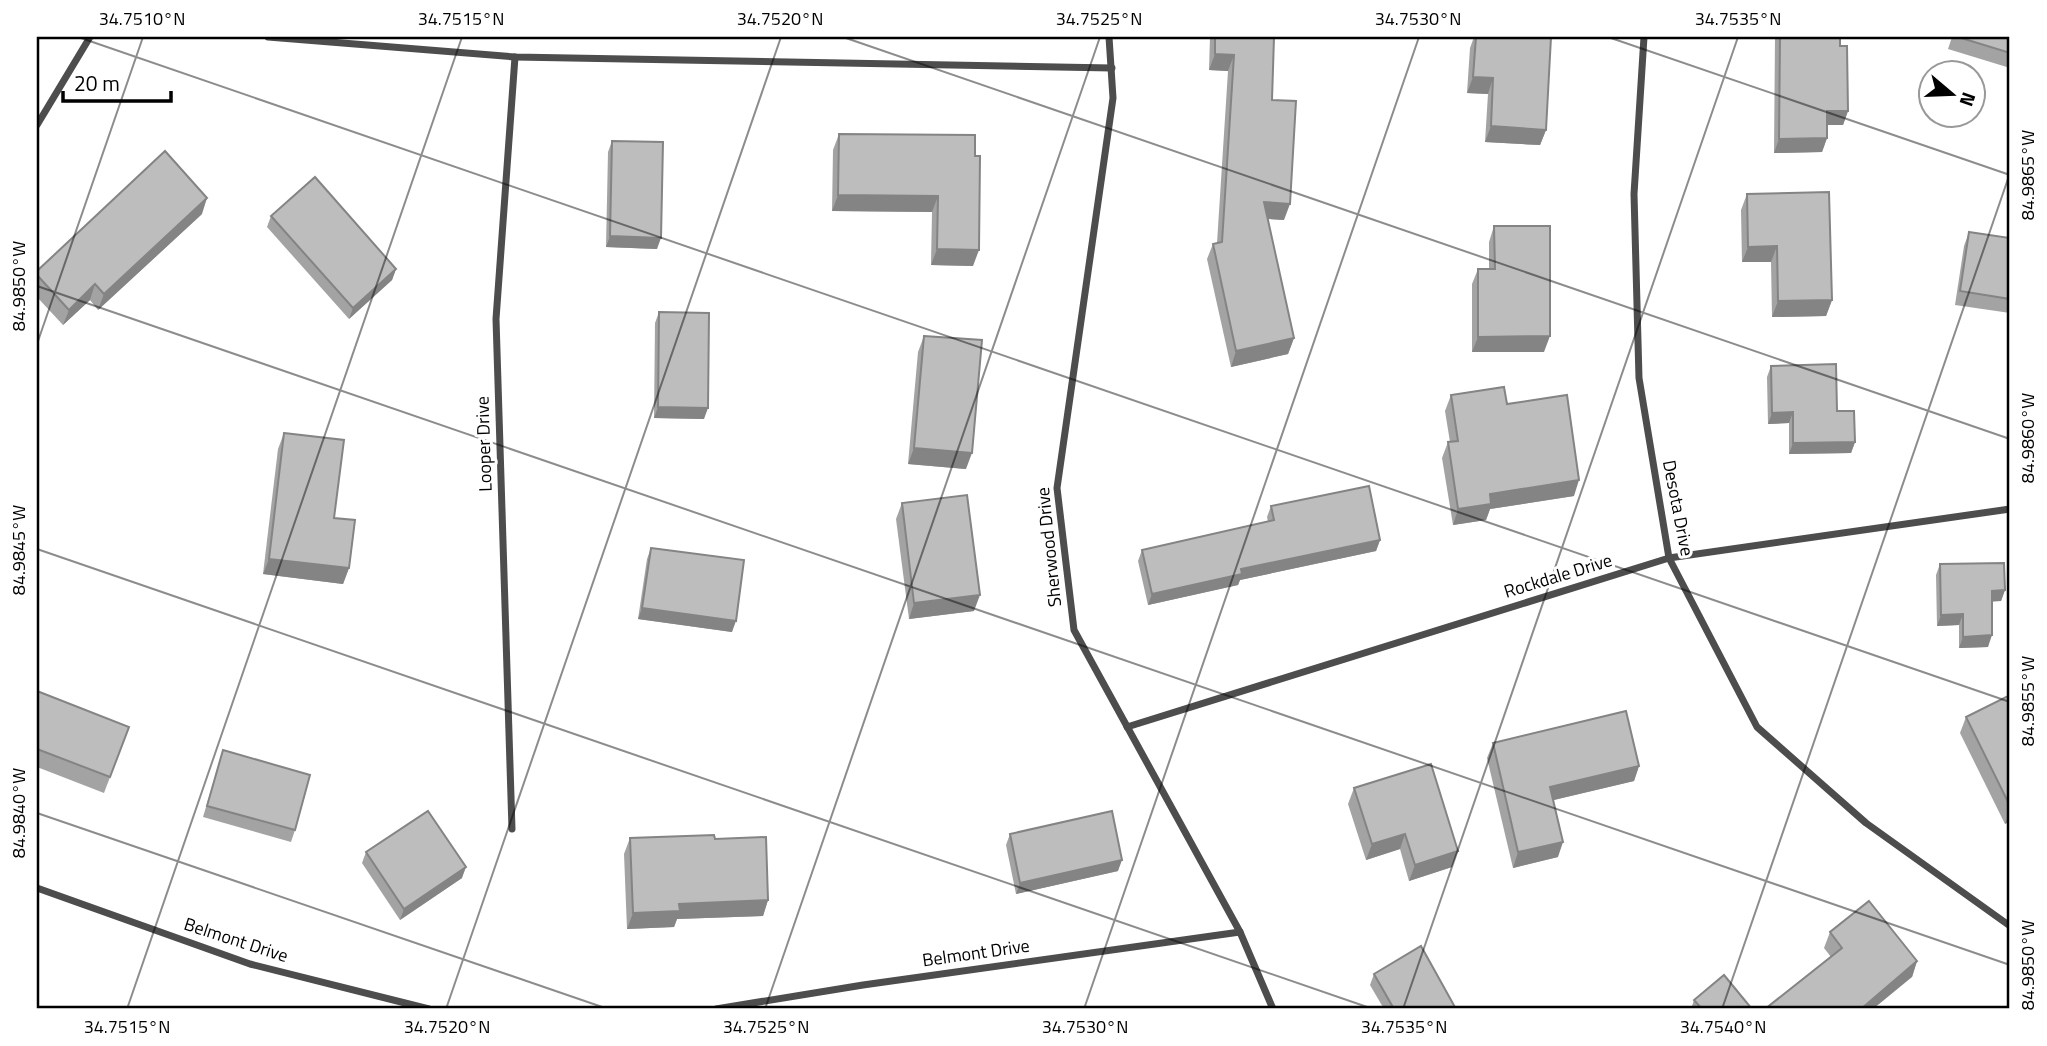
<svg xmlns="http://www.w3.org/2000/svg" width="2047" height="1046" viewBox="0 0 2047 1046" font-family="'Titillium Web',sans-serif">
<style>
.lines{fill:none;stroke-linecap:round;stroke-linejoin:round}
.street{stroke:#4d4d4d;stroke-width:7}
.wall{fill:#a3a3a3}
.shaded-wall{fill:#848484}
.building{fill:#bdbdbd;stroke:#848484;stroke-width:2}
.ticks{fill:none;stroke:#000;stroke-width:2;stroke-opacity:0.45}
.labels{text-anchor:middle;stroke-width:6;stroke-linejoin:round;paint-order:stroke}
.street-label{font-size:18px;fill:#000;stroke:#fff}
.neatline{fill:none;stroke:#000;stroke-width:2.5}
.ticks-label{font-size:18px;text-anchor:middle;fill:#000}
</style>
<rect width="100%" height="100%" fill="#fff"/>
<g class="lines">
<g class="street">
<polyline points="268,37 515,57 1112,68"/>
<polyline points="1109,37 1113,98 1057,488 1074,630 1240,932 1273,1009"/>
<polyline points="1644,37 1634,194 1639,378 1669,558 1757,727 1866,823 2010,926"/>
<polyline points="37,125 90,37"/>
<polyline points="1127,727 1669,558 2010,509"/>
<polyline points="512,829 496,319 515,57"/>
<polyline points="37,888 250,964 429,1009"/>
<polyline points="716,1009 863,985 1240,932"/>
</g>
</g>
<g class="wall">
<polygon points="1210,37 1274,37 1272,100 1284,220 1268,219 1294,338 1288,354 1231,367 1207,259 1213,244 1217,243 1228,71 1209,70"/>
<polygon points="1474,37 1551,37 1546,130 1540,145 1485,142 1488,94 1467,93 1470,48"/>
<polygon points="1775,37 1840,37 1840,46 1848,111 1843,125 1827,125 1827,138 1822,152 1774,153"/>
<polygon points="1952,37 2010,37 2010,68 1948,49"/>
<polygon points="839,134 975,156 973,266 931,265 932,212 832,211 833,150"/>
<polygon points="612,141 657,249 606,247 608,152"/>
<polygon points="1747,194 1832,300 1826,316 1772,317 1771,262 1742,262 1741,210"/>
<polygon points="202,214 98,310 90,300 63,325 37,297 37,275"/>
<polygon points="271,216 396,269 392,280 349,319 267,227"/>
<polygon points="1494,226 1544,352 1472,352 1472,284 1478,269 1489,269 1489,242"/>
<polygon points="1969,232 2010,238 2010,313 1955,305 1964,246"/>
<polygon points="659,312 704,419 654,418 655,323"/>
<polygon points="924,336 966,469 908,464 918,352"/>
<polygon points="1771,366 1837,411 1855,442 1851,453 1789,454 1789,423 1768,424 1767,377"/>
<polygon points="1451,395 1507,404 1574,496 1490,509 1486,520 1453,525 1442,458 1448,442 1450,442 1445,411"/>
<polygon points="284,433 334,518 349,568 343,584 263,574 278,449"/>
<polygon points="902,503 974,611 909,619 896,519"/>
<polygon points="1271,506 1380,540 1376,551 1240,580 1238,585 1148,605 1138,561 1142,550 1268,522 1267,517"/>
<polygon points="651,548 732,632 638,619 647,559"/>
<polygon points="1940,564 2005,590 2001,601 1992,601 1988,647 1959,648 1959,625 1937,626 1936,575"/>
<polygon points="37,691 129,727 104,793 37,767"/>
<polygon points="2010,695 2010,821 2005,824 1960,733 1966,717"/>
<polygon points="1493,743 1639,766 1634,781 1554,800 1558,857 1513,868 1487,758"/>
<polygon points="223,750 295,830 291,842 203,817"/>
<polygon points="1354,788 1452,867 1409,881 1400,849 1366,860 1348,804"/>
<polygon points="1010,834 1118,871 1016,894 1006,845"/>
<polygon points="630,838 715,839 768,900 763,916 677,919 674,927 627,929 624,854"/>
<polygon points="366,852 462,878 400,920 362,863"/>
<polygon points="1830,932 1917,961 1912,977 1831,957 1824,948"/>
<polygon points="1374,974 1456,1009 1384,1009 1370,985"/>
<polygon points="1694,1000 1752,1009 1691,1009"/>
</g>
<g class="shaded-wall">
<polygon points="1215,54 1234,55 1228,71 1209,70"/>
<polygon points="1473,77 1493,78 1488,94 1467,93"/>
<polygon points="1827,111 1848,111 1843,125 1822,125"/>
<polygon points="1491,126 1546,130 1540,145 1485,142"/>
<polygon points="1827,138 1822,152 1774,153 1779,139"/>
<polygon points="838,195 938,196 932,212 832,211"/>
<polygon points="207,198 202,214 98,310 104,294"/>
<polygon points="1264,202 1290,204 1284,220 1258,218"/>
<polygon points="610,236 661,238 657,249 606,247"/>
<polygon points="1777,246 1771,262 1742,262 1748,247"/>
<polygon points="937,249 979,250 973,266 931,265"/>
<polygon points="396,269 392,280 349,319 353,308"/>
<polygon points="95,284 90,300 63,325 69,310"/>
<polygon points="1832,300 1826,316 1772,317 1778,301"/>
<polygon points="1550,336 1544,352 1472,352 1478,337"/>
<polygon points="1294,338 1288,354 1231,367 1236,351"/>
<polygon points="658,407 708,408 704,419 654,418"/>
<polygon points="1793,412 1789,423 1768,424 1772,413"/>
<polygon points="1855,442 1851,453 1789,454 1793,443"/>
<polygon points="914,448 972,453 966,469 908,464"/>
<polygon points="1579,480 1574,496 1490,509 1486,520 1453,525 1458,509 1490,494"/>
<polygon points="1380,540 1376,551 1240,580 1238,585 1148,605 1152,594 1241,569"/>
<polygon points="269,559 349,568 343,584 263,574"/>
<polygon points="2005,590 2001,601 1988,602 1992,591"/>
<polygon points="980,595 974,611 909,619 914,603"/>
<polygon points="642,608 736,621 732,632 638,619"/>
<polygon points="1963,614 1959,625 1937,626 1941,615"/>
<polygon points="1992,635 1988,647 1959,648 1963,637"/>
<polygon points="1639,766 1634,781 1545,802 1550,787"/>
<polygon points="2010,810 2010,821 2005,824"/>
<polygon points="1405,834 1400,849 1366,860 1372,844"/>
<polygon points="1563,842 1558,857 1513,868 1518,852"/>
<polygon points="1458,851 1452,867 1409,881 1415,865"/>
<polygon points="1122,860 1118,871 1016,894 1020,883"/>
<polygon points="466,867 462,878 400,920 404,909"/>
<polygon points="768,900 763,916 677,919 674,927 627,929 633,913 679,904"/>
<polygon points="1917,961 1912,977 1873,1009 1861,1009"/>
</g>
<g class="building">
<polygon points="1215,37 1274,37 1272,100 1296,101 1290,204 1264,202 1294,338 1236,351 1213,244 1222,242 1234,55 1215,54"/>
<polygon points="1476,37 1551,37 1546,130 1491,126 1493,78 1473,77"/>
<polygon points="1780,37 1840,37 1840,46 1847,46 1848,111 1827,111 1827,138 1779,139"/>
<polygon points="1958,37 2010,37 2010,53"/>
<polygon points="839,134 975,135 975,156 980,156 979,250 937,249 938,196 838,195"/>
<polygon points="612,141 663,142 661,238 610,236"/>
<polygon points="165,151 207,198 104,294 95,284 69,310 37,275 37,271"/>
<polygon points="315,177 396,269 353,308 271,216"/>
<polygon points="1829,192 1832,300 1778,301 1777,246 1748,247 1747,194"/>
<polygon points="1494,226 1550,226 1550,336 1478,337 1478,269 1495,269"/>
<polygon points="1969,232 2010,238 2010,299 1960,291"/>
<polygon points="659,312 709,313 708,408 658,407"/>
<polygon points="924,336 982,340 972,453 914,448"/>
<polygon points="1836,364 1837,411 1854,411 1855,442 1793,443 1793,412 1772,413 1771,366"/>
<polygon points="1504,387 1507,404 1567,395 1579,480 1490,494 1491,504 1458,509 1448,442 1458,441 1451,395"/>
<polygon points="284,433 344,440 334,518 355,520 349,568 269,559"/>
<polygon points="1369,486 1380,540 1241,569 1242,574 1152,594 1142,550 1274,520 1271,506"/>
<polygon points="967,495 980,595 914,603 902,503"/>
<polygon points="651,548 744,560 736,621 642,608"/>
<polygon points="2004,563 2005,590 1992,591 1992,635 1963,637 1963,614 1941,615 1940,564"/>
<polygon points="37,691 129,727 110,777 37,749"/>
<polygon points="2010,695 2010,806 1966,717"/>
<polygon points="1626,711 1639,766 1550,787 1563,842 1518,852 1493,743"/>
<polygon points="223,750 310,775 295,830 207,806"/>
<polygon points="1431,764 1458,851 1415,865 1405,834 1372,844 1354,788"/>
<polygon points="428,811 466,867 404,909 366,852"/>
<polygon points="1112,811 1122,860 1020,883 1010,834"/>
<polygon points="714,835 715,839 766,837 768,900 679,904 680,911 633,913 630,838"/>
<polygon points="1869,901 1917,961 1861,1009 1765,1009 1842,948 1830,932"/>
<polygon points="1421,946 1456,1009 1394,1009 1374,974"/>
<polygon points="1724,975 1752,1009 1702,1009 1694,1000"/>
</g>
<path class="ticks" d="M78,37L2010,702M843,37L2010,439M1608,37L2010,175M37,286L2010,965M37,344L143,37M37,549L1373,1009M37,813L608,1009M127,1009L462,37M446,1009L781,37M765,1009L1100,37M1084,1009L1419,37M1403,1009L1738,37M1722,1009L2010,173"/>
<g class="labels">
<g class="street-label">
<text transform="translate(484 444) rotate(-92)" y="6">Looper Drive</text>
<text transform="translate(1678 508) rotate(79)" y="6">Desota Drive</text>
<text transform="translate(1049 547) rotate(-96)" y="6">Sherwood Drive</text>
<text transform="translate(1558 576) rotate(-17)" y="6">Rockdale Drive</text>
<text transform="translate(236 940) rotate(18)" y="6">Belmont Drive</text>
<text transform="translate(976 953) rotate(-8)" y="6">Belmont Drive</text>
</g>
</g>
<rect width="2047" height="1046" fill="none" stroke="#ffffff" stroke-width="77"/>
<g transform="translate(1952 94) rotate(109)"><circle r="33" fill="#ffffff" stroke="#999999" stroke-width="2"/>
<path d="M0-5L12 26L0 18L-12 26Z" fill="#000000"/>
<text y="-10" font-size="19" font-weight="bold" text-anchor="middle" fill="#000000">N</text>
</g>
<path d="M63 91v10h108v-10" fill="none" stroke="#000000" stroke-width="3.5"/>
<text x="74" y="91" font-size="21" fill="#000000" stroke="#ffffff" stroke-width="5" paint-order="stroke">20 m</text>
<rect x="38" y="38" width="1970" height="969" class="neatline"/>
<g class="ticks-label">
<text x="142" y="25">34.7510°N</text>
<text x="461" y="25">34.7515°N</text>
<text x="780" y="25">34.7520°N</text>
<text x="1099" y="25">34.7525°N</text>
<text x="1418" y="25">34.7530°N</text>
<text x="1738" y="25">34.7535°N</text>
<text transform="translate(2028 175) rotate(-90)" y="6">84.9865°W</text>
<text transform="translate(19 286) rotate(-90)" y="6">84.9850°W</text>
<text transform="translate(2028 438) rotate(-90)" y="6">84.9860°W</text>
<text transform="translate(19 550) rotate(-90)" y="6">84.9845°W</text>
<text transform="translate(2028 701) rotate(-90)" y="6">84.9855°W</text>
<text transform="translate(19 813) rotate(-90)" y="6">84.9840°W</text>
<text transform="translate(2028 965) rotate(-90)" y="6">84.9850°W</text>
<text x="127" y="1033">34.7515°N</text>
<text x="447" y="1033">34.7520°N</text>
<text x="766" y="1033">34.7525°N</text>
<text x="1085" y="1033">34.7530°N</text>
<text x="1404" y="1033">34.7535°N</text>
<text x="1723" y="1033">34.7540°N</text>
</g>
</svg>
